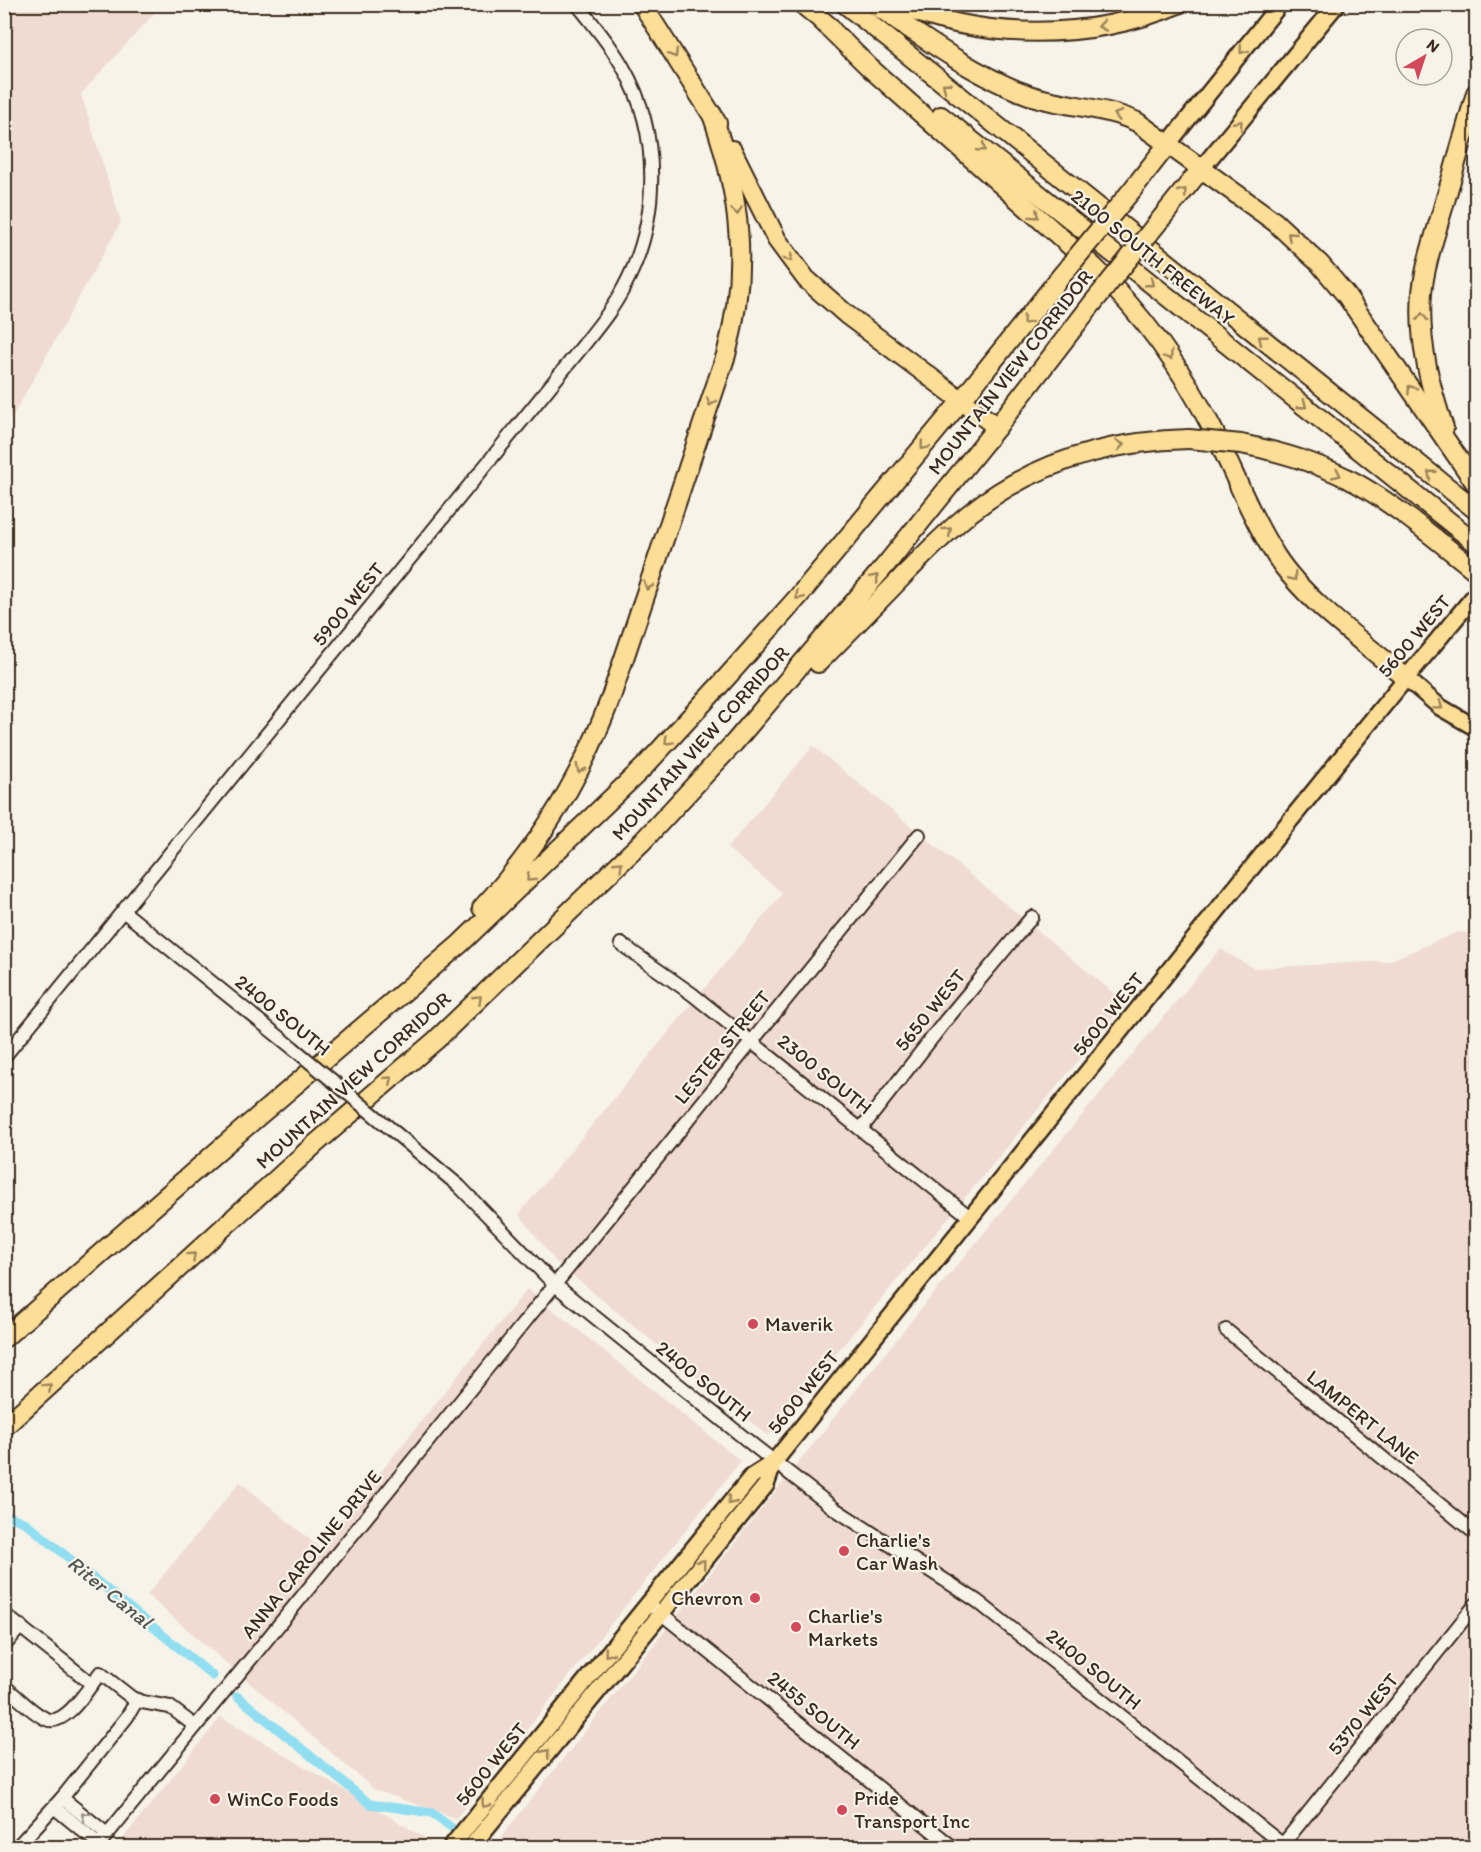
<svg xmlns="http://www.w3.org/2000/svg" width="1481" height="1852" viewBox="0 0 1481 1852" font-family="Itim,sans-serif">
<style>
.built{fill:#efdbd2}
.lines{fill:none;stroke-linecap:round;stroke-linejoin:round}
.canal{stroke:#91def1;stroke-width:9}
.minor-casing{stroke:#3b2a1e;stroke-width:16}
.major-casing{stroke:#3b2a1e;stroke-width:20}
.highway-casing{stroke:#3b2a1e;stroke-width:22}
.minor{stroke:#f7f3e8;stroke-width:12}
.major{stroke:#fdde96;stroke-width:15}
.highway{stroke:#fdde96;stroke-width:18}
.minor-bridge-casing{stroke:#3b2a1e;stroke-width:16;stroke-linecap:butt}
.highway-bridge-casing{stroke:#3b2a1e;stroke-width:22;stroke-linecap:butt}
.minor-bridge{stroke:#f7f3e8;stroke-width:12}
.highway-bridge{stroke:#fdde96;stroke-width:18}
.oneway{stroke:#9c845a}
.oneway2{stroke:#998e83}
.poi-dot{fill:#d1495b;stroke:#f7f3e8;stroke-width:2}
.labels{text-anchor:middle;stroke-width:4.5;stroke-linejoin:round;paint-order:stroke}
.street-label{font-size:20px;fill:#3b2a1e;stroke:#f7f3e8}
.poi-label{font-size:20px;fill:#3b2a1e;stroke:#f7f3e8;text-anchor:start}
.water-label{font-size:21px;font-style:italic;fill:#505753;stroke:#f7f3e8}
</style>
<rect width="100%" height="100%" fill="#f7f3e8"/>
<filter id="ink" filterUnits="userSpaceOnUse"><feTurbulence type="fractalNoise" baseFrequency=".0167" numOctaves="2"/><feDisplacementMap in="SourceGraphic" scale="12" xChannelSelector="R" yChannelSelector="G"/><feConvolveMatrix kernelMatrix="1 2 1 2 8 2 1 2 1" color-interpolation-filters="sRGB"/></filter>
<g filter="url(#ink)">
<g class="built">
<polygon points="5,4 162,5 81,94 121,222 5,430"/>
<polygon points="813,746 1126,1003 768,1436 555,1261 519,1214 783,893 727,848"/>
<polygon points="1458,932 1476,934 1476,1847 512,1848 501,1837 915,1316 1220,949 1253,968 1389,961"/>
<polygon points="527,1289 741,1461 456,1818 375,1790 147,1595 240,1482 320,1548"/>
<polygon points="221,1717 440,1847 116,1847"/>
</g>
<g class="lines">
<g class="canal">
<polyline points="4,1514 26,1523 213,1676"/>
<polyline points="237,1696 370,1804 432,1813 452,1828"/>
</g>
<g class="minor-casing">
<g id="minor">
<polyline points="123,911 293,1048"/>
<polyline points="621,944 692,994 971,1218"/>
<path d="M4,1057L582,347C597,328 613,309 624,287C660,221 661,133 623,67C611,45 593,24 577,4"/>
<polyline points="386,1125 459,1186 554,1284 753,1445 835,1509 977,1601 1287,1848"/>
<polyline points="861,1129 946,1020 1032,917"/>
<polyline points="1226,1330 1476,1534"/>
<polyline points="648,1603 954,1848"/>
<polyline points="4,1614 92,1684"/>
<polyline points="4,1646 21,1626"/>
<path d="M4,1686C17,1696 31,1712 46,1719C65,1728 89,1687 100,1673L132,1698L142,1702L170,1707L195,1726"/>
<polyline points="62,1798 107,1834"/>
<polyline points="54,1807 99,1844"/>
<polyline points="16,1848 62,1798 127,1717 137,1700"/>
<polyline points="96,1848 327,1566 919,835"/>
<polyline points="1280,1848 1476,1604"/>
</g>
</g>
<g class="major-casing">
<g id="major">
<polyline points="1168,144 1280,4"/>
<polyline points="1201,169 1337,4"/>
<polyline points="1406,678 1440,707 1476,728"/>
<polyline points="450,1848 752,1476 774,1462 1232,892 1406,678 1476,594"/>
<polyline points="470,1848 766,1485 774,1462"/>
</g>
</g>
<g class="highway-casing">
<g id="highway">
<polyline points="642,4 717,123"/>
<polyline points="802,4 830,27"/>
<polyline points="845,4 1476,510"/>
<path d="M874,4C922,37 975,76 1029,95C1064,107 1103,106 1137,122L1275,222L1320,264L1346,295L1476,484"/>
<path d="M896,4C984,41 1090,41 1178,4"/>
<path d="M821,20L870,68L1095,268C1143,315 1183,370 1213,430C1234,472 1251,517 1276,556C1305,601 1365,643 1406,678"/>
<polyline points="941,116 1476,543"/>
<polyline points="732,150 777,240 806,279 847,315 997,427"/>
<polyline points="1132,190 1168,144"/>
<polyline points="1164,215 1201,169"/>
<path d="M1444,428C1429,385 1418,339 1422,293C1425,264 1435,236 1443,208C1454,170 1465,131 1476,93"/>
<path d="M1241,444C1282,452 1322,464 1358,484C1400,508 1438,541 1476,571"/>
<path d="M818,663C847,634 875,605 904,575C925,554 946,532 970,513C1034,462 1108,441 1189,439"/>
<path d="M482,908C540,846 582,776 611,697L726,355C749,270 741,197 712,114"/>
<polyline points="4,1338 221,1148 460,944 645,766 718,687 798,597 961,401 1062,275"/>
<polyline points="4,1427 313,1146 436,1040 642,842 734,743 889,561 997,427 1092,304"/>
</g>
</g>
<use href="#minor" class="minor"/>
<use href="#major" class="major"/>
<use href="#highway" class="highway"/>
<g class="minor-bridge-casing">
<polyline id="minor-bridge" points="293,1048 386,1125"/>
</g>
<g class="highway-bridge-casing">
<g id="highway-bridge">
<polyline points="1062,275 1132,190"/>
<polyline points="1092,304 1164,215"/>
<polyline points="1189,439 1241,444"/>
</g>
</g>
<use href="#minor-bridge" class="minor-bridge"/>
<use href="#highway-bridge" class="highway-bridge"/>
</g>
<defs><path id="oneway-chevron" d="M-2-3.5L2.5 0L-2 3.5" fill="none" stroke-width="1.6" stroke-linecap="round" stroke-linejoin="round" transform="scale(1.5)"/></defs>
<g class="oneway">
<use href="#oneway-chevron" transform="translate(1102 26) rotate(170)"/>
<use href="#oneway-chevron" transform="translate(1243 50) rotate(129)"/>
<use href="#oneway-chevron" transform="translate(674 54) rotate(58)"/>
<use href="#oneway-chevron" transform="translate(946 86) rotate(-141)"/>
<use href="#oneway-chevron" transform="translate(1118 115) rotate(-164)"/>
<use href="#oneway-chevron" transform="translate(1239 124) rotate(-50)"/>
<use href="#oneway-chevron" transform="translate(982 148) rotate(39)"/>
<use href="#oneway-chevron" transform="translate(1183 192) rotate(-51)"/>
<use href="#oneway-chevron" transform="translate(737 211) rotate(81)"/>
<use href="#oneway-chevron" transform="translate(1035 215) rotate(42)"/>
<use href="#oneway-chevron" transform="translate(1291 236) rotate(-139)"/>
<use href="#oneway-chevron" transform="translate(789 258) rotate(54)"/>
<use href="#oneway-chevron" transform="translate(1150 283) rotate(38)"/>
<use href="#oneway-chevron" transform="translate(1422 317) rotate(-91)"/>
<use href="#oneway-chevron" transform="translate(1026 321) rotate(129)"/>
<use href="#oneway-chevron" transform="translate(1262 339) rotate(-141)"/>
<use href="#oneway-chevron" transform="translate(1169 356) rotate(56)"/>
<use href="#oneway-chevron" transform="translate(1411 389) rotate(-125)"/>
<use href="#oneway-chevron" transform="translate(711 402) rotate(109)"/>
<use href="#oneway-chevron" transform="translate(1303 405) rotate(38)"/>
<use href="#oneway-chevron" transform="translate(1120 445) rotate(-10)"/>
<use href="#oneway-chevron" transform="translate(924 446) rotate(130)"/>
<use href="#oneway-chevron" transform="translate(1337 474) rotate(25)"/>
<use href="#oneway-chevron" transform="translate(1431 474) rotate(-141)"/>
<use href="#oneway-chevron" transform="translate(948 531) rotate(-41)"/>
<use href="#oneway-chevron" transform="translate(1293 577) rotate(50)"/>
<use href="#oneway-chevron" transform="translate(875 578) rotate(-50)"/>
<use href="#oneway-chevron" transform="translate(648 586) rotate(109)"/>
<use href="#oneway-chevron" transform="translate(799 596) rotate(131)"/>
<use href="#oneway-chevron" transform="translate(1439 706) rotate(37)"/>
<use href="#oneway-chevron" transform="translate(668 741) rotate(133)"/>
<use href="#oneway-chevron" transform="translate(580 769) rotate(117)"/>
<use href="#oneway-chevron" transform="translate(619 865) rotate(-44)"/>
<use href="#oneway-chevron" transform="translate(530 878) rotate(136)"/>
<use href="#oneway-chevron" transform="translate(478 999) rotate(-44)"/>
<use href="#oneway-chevron" transform="translate(389 1080) rotate(-41)"/>
<use href="#oneway-chevron" transform="translate(192 1256) rotate(-42)"/>
<use href="#oneway-chevron" transform="translate(48 1387) rotate(-42)"/>
<use href="#oneway-chevron" transform="translate(731 1501) rotate(129)"/>
<use href="#oneway-chevron" transform="translate(702 1563) rotate(-51)"/>
<use href="#oneway-chevron" transform="translate(608 1653) rotate(129)"/>
<use href="#oneway-chevron" transform="translate(546 1753) rotate(-51)"/>
<use href="#oneway-chevron" transform="translate(485 1804) rotate(129)"/>
</g>
<use class="oneway2" href="#oneway-chevron" transform="translate(85 1816) rotate(-142)"/>
</g>
<g class="poi-dot">
<circle cx="753" cy="1324" r="6"/>
<circle cx="844" cy="1551" r="6"/>
<circle cx="755" cy="1598" r="6"/>
<circle cx="796" cy="1627" r="6"/>
<circle cx="215" cy="1799" r="6"/>
<circle cx="842" cy="1810" r="6"/>
</g>
<g class="labels">
<g class="street-label">
<text transform="translate(1153 257) rotate(39)" y="7">2100 SOUTH FREEWAY</text>
<text transform="translate(1010 372) rotate(-52)" y="7">MOUNTAIN VIEW CORRIDOR</text>
<text transform="translate(348 604) rotate(-51)" y="7">5900 WEST</text>
<text transform="translate(1414 636) rotate(-50)" y="7">5600 WEST</text>
<text transform="translate(700 743) rotate(-48)" y="7">MOUNTAIN VIEW CORRIDOR</text>
<text transform="translate(930 1010) rotate(-51)" y="7">5650 WEST</text>
<text transform="translate(1108 1014) rotate(-51)" y="7">5600 WEST</text>
<text transform="translate(283 1015) rotate(39)" y="7">2400 SOUTH</text>
<text transform="translate(722 1047) rotate(-51)" y="7">LESTER STREET</text>
<text transform="translate(825 1074) rotate(39)" y="7">2300 SOUTH</text>
<text transform="translate(353 1080) rotate(-42)" y="7">MOUNTAIN VIEW CORRIDOR</text>
<text transform="translate(704 1381) rotate(39)" y="7">2400 SOUTH</text>
<text transform="translate(803 1392) rotate(-51)" y="7">5600 WEST</text>
<text transform="translate(1363 1417) rotate(39)" y="7">LAMPERT LANE</text>
<text transform="translate(311 1554) rotate(-51)" y="7">ANNA CAROLINE DRIVE</text>
<text transform="translate(1094 1669) rotate(39)" y="7">2400 SOUTH</text>
<text transform="translate(814 1710) rotate(39)" y="7">2455 SOUTH</text>
<text transform="translate(1363 1714) rotate(-51)" y="7">5370 WEST</text>
<text transform="translate(491 1764) rotate(-51)" y="7">5600 WEST</text>
</g>
<g class="poi-label">
<text x="765" y="1331">Maverik</text>
<text x="856" y="1547">Charlie's<tspan x="856" dy="23">Car Wash</tspan></text>
<text x="743" y="1605" text-anchor="end">Chevron</text>
<text x="808" y="1623">Charlie's<tspan x="808" dy="23">Markets</tspan></text>
<text x="854" y="1805">Pride<tspan x="854" dy="23">Transport Inc</tspan></text>
<text x="227" y="1806">WinCo Foods</text>
</g>
<g class="water-label">
<text transform="translate(110 1592) rotate(39)" y="7">Riter Canal</text>
</g>
</g>
<rect width="1481" height="1852" fill="none" stroke="#f7f3e8" stroke-width="24"/>
<rect x="12" y="12" width="1457" height="1828" fill="none" stroke="#3b2a1e" stroke-width="2" filter="url(#ink)"/>
<g transform="translate(1424 57) rotate(39)"><circle r="28" fill="#f7f3e8" stroke="#aca397" stroke-width="1.5"/>
<path d="M0-4.5L10 22L0 15L-10 22Z" fill="#d1495b"/>
<text y="-9" font-size="16" font-weight="bold" text-anchor="middle" fill="#3b2a1e">N</text>
</g>
</svg>
